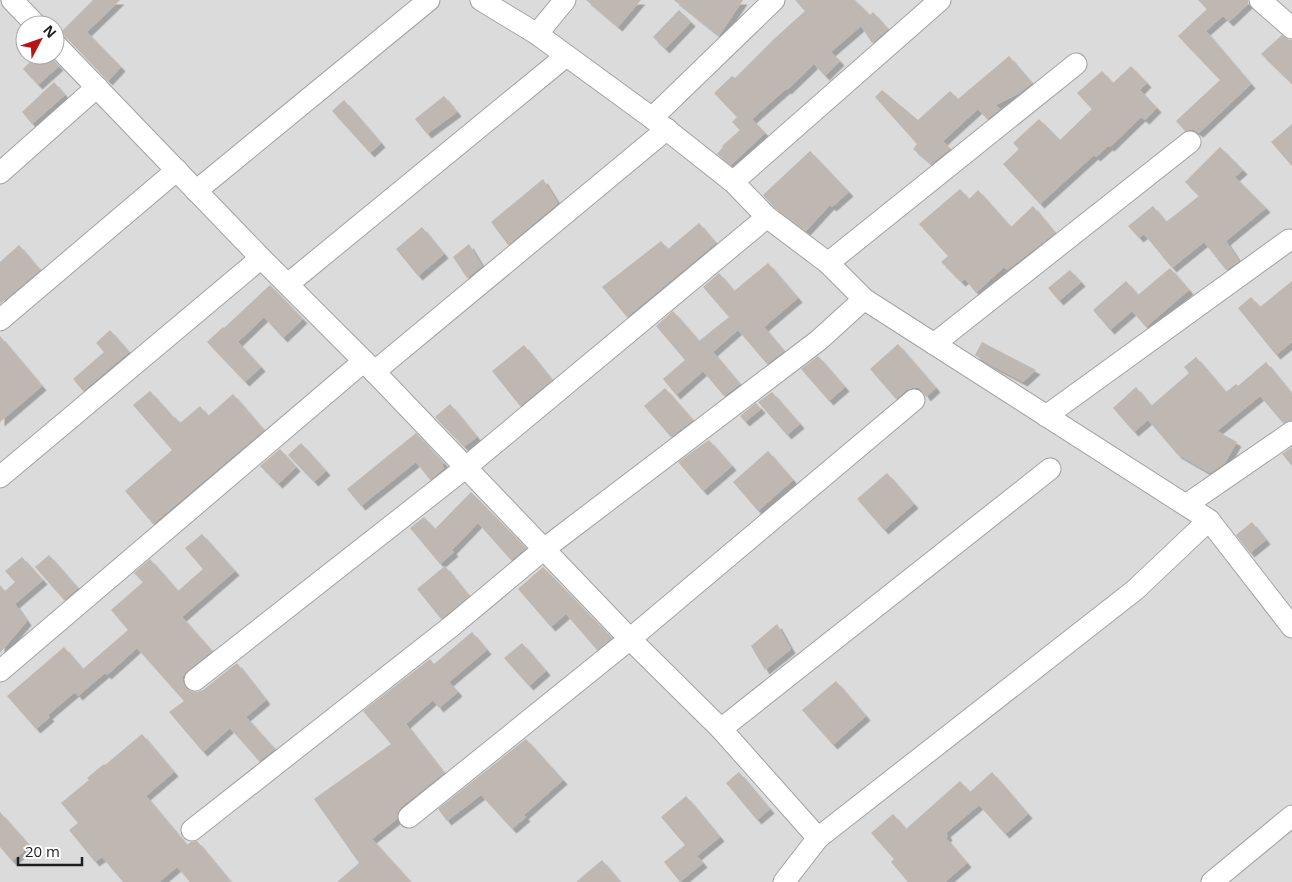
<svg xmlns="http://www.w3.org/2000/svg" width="1292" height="882" viewBox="0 0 1292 882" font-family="'Open Sans',sans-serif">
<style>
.residential{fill:#dcdbdb;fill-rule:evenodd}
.building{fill:#beb7b2;filter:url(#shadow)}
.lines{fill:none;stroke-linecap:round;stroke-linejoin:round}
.minor-casing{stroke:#a2a2a2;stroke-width:23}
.minor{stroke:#fff;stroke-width:21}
</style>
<defs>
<filter id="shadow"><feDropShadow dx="4.5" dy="4.5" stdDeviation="0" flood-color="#0004"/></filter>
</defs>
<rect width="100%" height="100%" fill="#eeebe5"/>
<path class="residential" d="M0,0H1292V882H0ZM25,25H55V55H25Z"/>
<g class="building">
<polygon points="93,0 120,0 87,32 121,67 108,81 64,35 60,33"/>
<polygon points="586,0 641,0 618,27"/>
<polygon points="674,0 743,0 719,36"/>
<polygon points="795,0 855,0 870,15 873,12 888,29 872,43 861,26 831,52 840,61 825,76 814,64 787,90 786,89 752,119 765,133 731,165 717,154 723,147 722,146 740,130 732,122 737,117 714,93 732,76 735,78 774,39 805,11"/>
<polygon points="1198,0 1248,0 1248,4 1229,22 1223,16 1206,31 1251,84 1199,133 1194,130 1189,130 1185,131 1176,121 1220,80 1178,36 1207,9"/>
<polygon points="679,10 691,22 665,49 653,37"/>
<polygon points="1282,35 1289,40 1292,40 1292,84 1261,54"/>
<polygon points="37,55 48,55 59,66 38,85 23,69"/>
<polygon points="1009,56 1032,83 1018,94 996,105 1000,109 987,119 978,109 943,141 950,149 931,164 913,149 917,144 875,97 882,90 918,120 950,91 958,99"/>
<polygon points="1131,66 1147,83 1140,90 1157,108 1145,120 1141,117 1110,147 1108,146 1096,157 1094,155 1040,204 1003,164 1019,149 1013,143 1039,119 1060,140 1092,109 1077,93 1102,71 1113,83"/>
<polygon points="54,82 65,95 32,124 22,112"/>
<polygon points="444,96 457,112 427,134 415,119"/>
<polygon points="344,100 381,143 370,153 332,111"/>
<polygon points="1292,124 1292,166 1271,142"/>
<polygon points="1220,147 1243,170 1235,177 1266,208 1226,241 1239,261 1226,270 1204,242 1172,268 1144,234 1139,238 1128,226 1153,206 1166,222 1199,196 1185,182"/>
<polygon points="810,151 849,192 832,207 830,205 806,231 775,208 763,195"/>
<polygon points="543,179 558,203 508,245 491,222"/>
<polygon points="960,189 969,199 978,190 1011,227 1033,206 1055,233 1007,270 1004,267 976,293 965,279 961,282 941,262 948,256 919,224"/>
<polygon points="699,223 716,243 627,317 602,287 661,241 668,249"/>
<polygon points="422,227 444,254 418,276 396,249"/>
<polygon points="469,244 482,266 467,278 453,257"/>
<polygon points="19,245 40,270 0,304 0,262"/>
<polygon points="768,263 798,298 764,327 784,351 767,364 738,330 713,352 740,384 724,396 703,371 676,395 663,379 685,360 656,326 673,311 699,341 729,317 703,287 719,273 734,291"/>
<polygon points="1170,268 1189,290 1146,327 1132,311 1110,330 1093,310 1126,281 1138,295"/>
<polygon points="1070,270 1081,282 1059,301 1048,288"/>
<polygon points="1292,281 1292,342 1276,355 1238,308 1251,297 1260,307"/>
<polygon points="270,285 303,319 283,338 264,317 238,342 261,367 245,382 207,342 223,327 224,328"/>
<polygon points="110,330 129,352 83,391 73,379 104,352 96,343"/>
<polygon points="0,336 42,386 0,422"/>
<polygon points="982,342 1036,370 1023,382 991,365 975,355"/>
<polygon points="898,344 936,388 926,397 923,392 919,388 912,388 906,390 896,399 870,369"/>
<polygon points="524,345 552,380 520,406 492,371"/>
<polygon points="818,356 845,387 829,401 801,369"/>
<polygon points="1196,357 1226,392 1236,384 1238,386 1266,362 1292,394 1292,420 1283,423 1260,396 1217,431 1237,442 1225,463 1210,473 1177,454 1148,420 1134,432 1113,408 1136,387 1151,406 1189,373 1184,367"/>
<polygon points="665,388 693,420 671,437 644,406"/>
<polygon points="150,391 174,418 175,417 180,423 200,406 208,416 233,394 264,430 153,524 125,491 172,450 133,405"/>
<polygon points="772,392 800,424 787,435 758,402"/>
<polygon points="756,403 761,409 745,422 740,416"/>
<polygon points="450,404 477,437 464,447 435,417"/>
<polygon points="416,433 444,463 442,465 444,468 430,480 416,462 361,506 347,489"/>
<polygon points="709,440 732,466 703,491 678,462"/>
<polygon points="301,443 326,471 314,482 288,455"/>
<polygon points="1292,447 1292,466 1282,454"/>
<polygon points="280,449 296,467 278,484 260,466"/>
<polygon points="768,451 793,480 758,511 733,482"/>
<polygon points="887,473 914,504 884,530 857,499"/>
<polygon points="471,492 526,548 511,560 478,523 452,550 454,552 440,564 410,528 424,517 435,529"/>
<polygon points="1252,522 1266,540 1250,553 1236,535"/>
<polygon points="202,534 235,571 182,617 212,651 187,671 183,676 183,682 186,688 190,691 197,692 203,690 237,663 266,700 246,717 275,749 259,761 230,728 203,752 169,712 184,701 137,648 107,675 105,673 78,696 75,692 48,715 50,717 36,729 7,696 64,647 83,669 128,630 111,610 143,582 134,573 150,559 178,591 203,569 185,548"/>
<polygon points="49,555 78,588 64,600 35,567"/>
<polygon points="22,557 43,580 15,604 27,621 0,653 0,585 5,591 15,582 5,571"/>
<polygon points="445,566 469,596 441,619 417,589"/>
<polygon points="543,567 612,638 597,650 566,614 551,627 518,589"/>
<polygon points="777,624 791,649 765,670 751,646"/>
<polygon points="472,632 487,650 449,682 458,692 439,708 433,700 406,724 444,773 401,807 398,812 397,819 372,839 411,882 337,882 359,863 314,799 391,744 363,711 430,659 434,664"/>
<polygon points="522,643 546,671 529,686 504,658"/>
<polygon points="836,681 866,716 833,745 802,710"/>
<polygon points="142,734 174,772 146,796 187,845 191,842 197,841 231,882 190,882 177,867 159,882 123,882 102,857 95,862 69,830 78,823 61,803 89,780 87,778 104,764 105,765"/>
<polygon points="526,739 563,780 524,815 526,817 512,829 481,795 447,821 438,809"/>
<polygon points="739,772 770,809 757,820 726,783"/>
<polygon points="992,772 1028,814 1005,834 979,805 946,833 948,836 946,838 967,863 945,882 908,882 891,862 894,859 871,833 893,814 906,829 960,781 970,792"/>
<polygon points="686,796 720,837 697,856 703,863 680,882 664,862 685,845 661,817"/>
<polygon points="0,812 30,846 12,861 0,847"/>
<polygon points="602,860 620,882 576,882"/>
</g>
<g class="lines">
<g class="minor-casing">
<g id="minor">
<polyline points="12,0 36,25"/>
<polyline points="481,0 537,34 652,118 733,182 767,217 828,263 864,299 1209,520 1292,627"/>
<polyline points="1260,0 1292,28"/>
<polyline points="537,34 565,0"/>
<polyline points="55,44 261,258 364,361 630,639 721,729 818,838"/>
<polyline points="652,118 774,0"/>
<polyline points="0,173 97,87"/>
<polyline points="733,182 940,0"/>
<polyline points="196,191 429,0"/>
<polyline points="828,263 1076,64"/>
<polyline points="288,284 566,56"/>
<polyline points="0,320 177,170"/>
<polyline points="934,344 1190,142"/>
<polyline points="374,372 667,129"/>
<polyline points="1046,416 1289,240"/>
<polyline points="0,477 261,258"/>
<polyline points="1186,505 1292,432"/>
<polyline points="0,671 364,361"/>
<polyline points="195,680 465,468 767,217"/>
<polyline points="721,729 1050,469"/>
<polyline points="409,817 630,639 914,400"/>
<polyline points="192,830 453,625 544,549 819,340 864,299"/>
<polyline points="784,882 818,838 1135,590 1209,520"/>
<polyline points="1212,882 1292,816"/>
</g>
</g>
<use href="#minor" class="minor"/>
</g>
<g transform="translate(40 40) rotate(49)"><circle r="24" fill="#ffffff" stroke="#a5a5a5"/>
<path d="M0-4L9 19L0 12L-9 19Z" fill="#ba1315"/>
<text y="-8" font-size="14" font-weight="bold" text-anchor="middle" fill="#1e1e1e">N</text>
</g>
<path d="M18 857v8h64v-8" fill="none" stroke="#1e1e1e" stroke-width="2.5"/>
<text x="25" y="857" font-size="15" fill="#1e1e1e" stroke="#ffffff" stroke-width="4" paint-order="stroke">20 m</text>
</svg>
